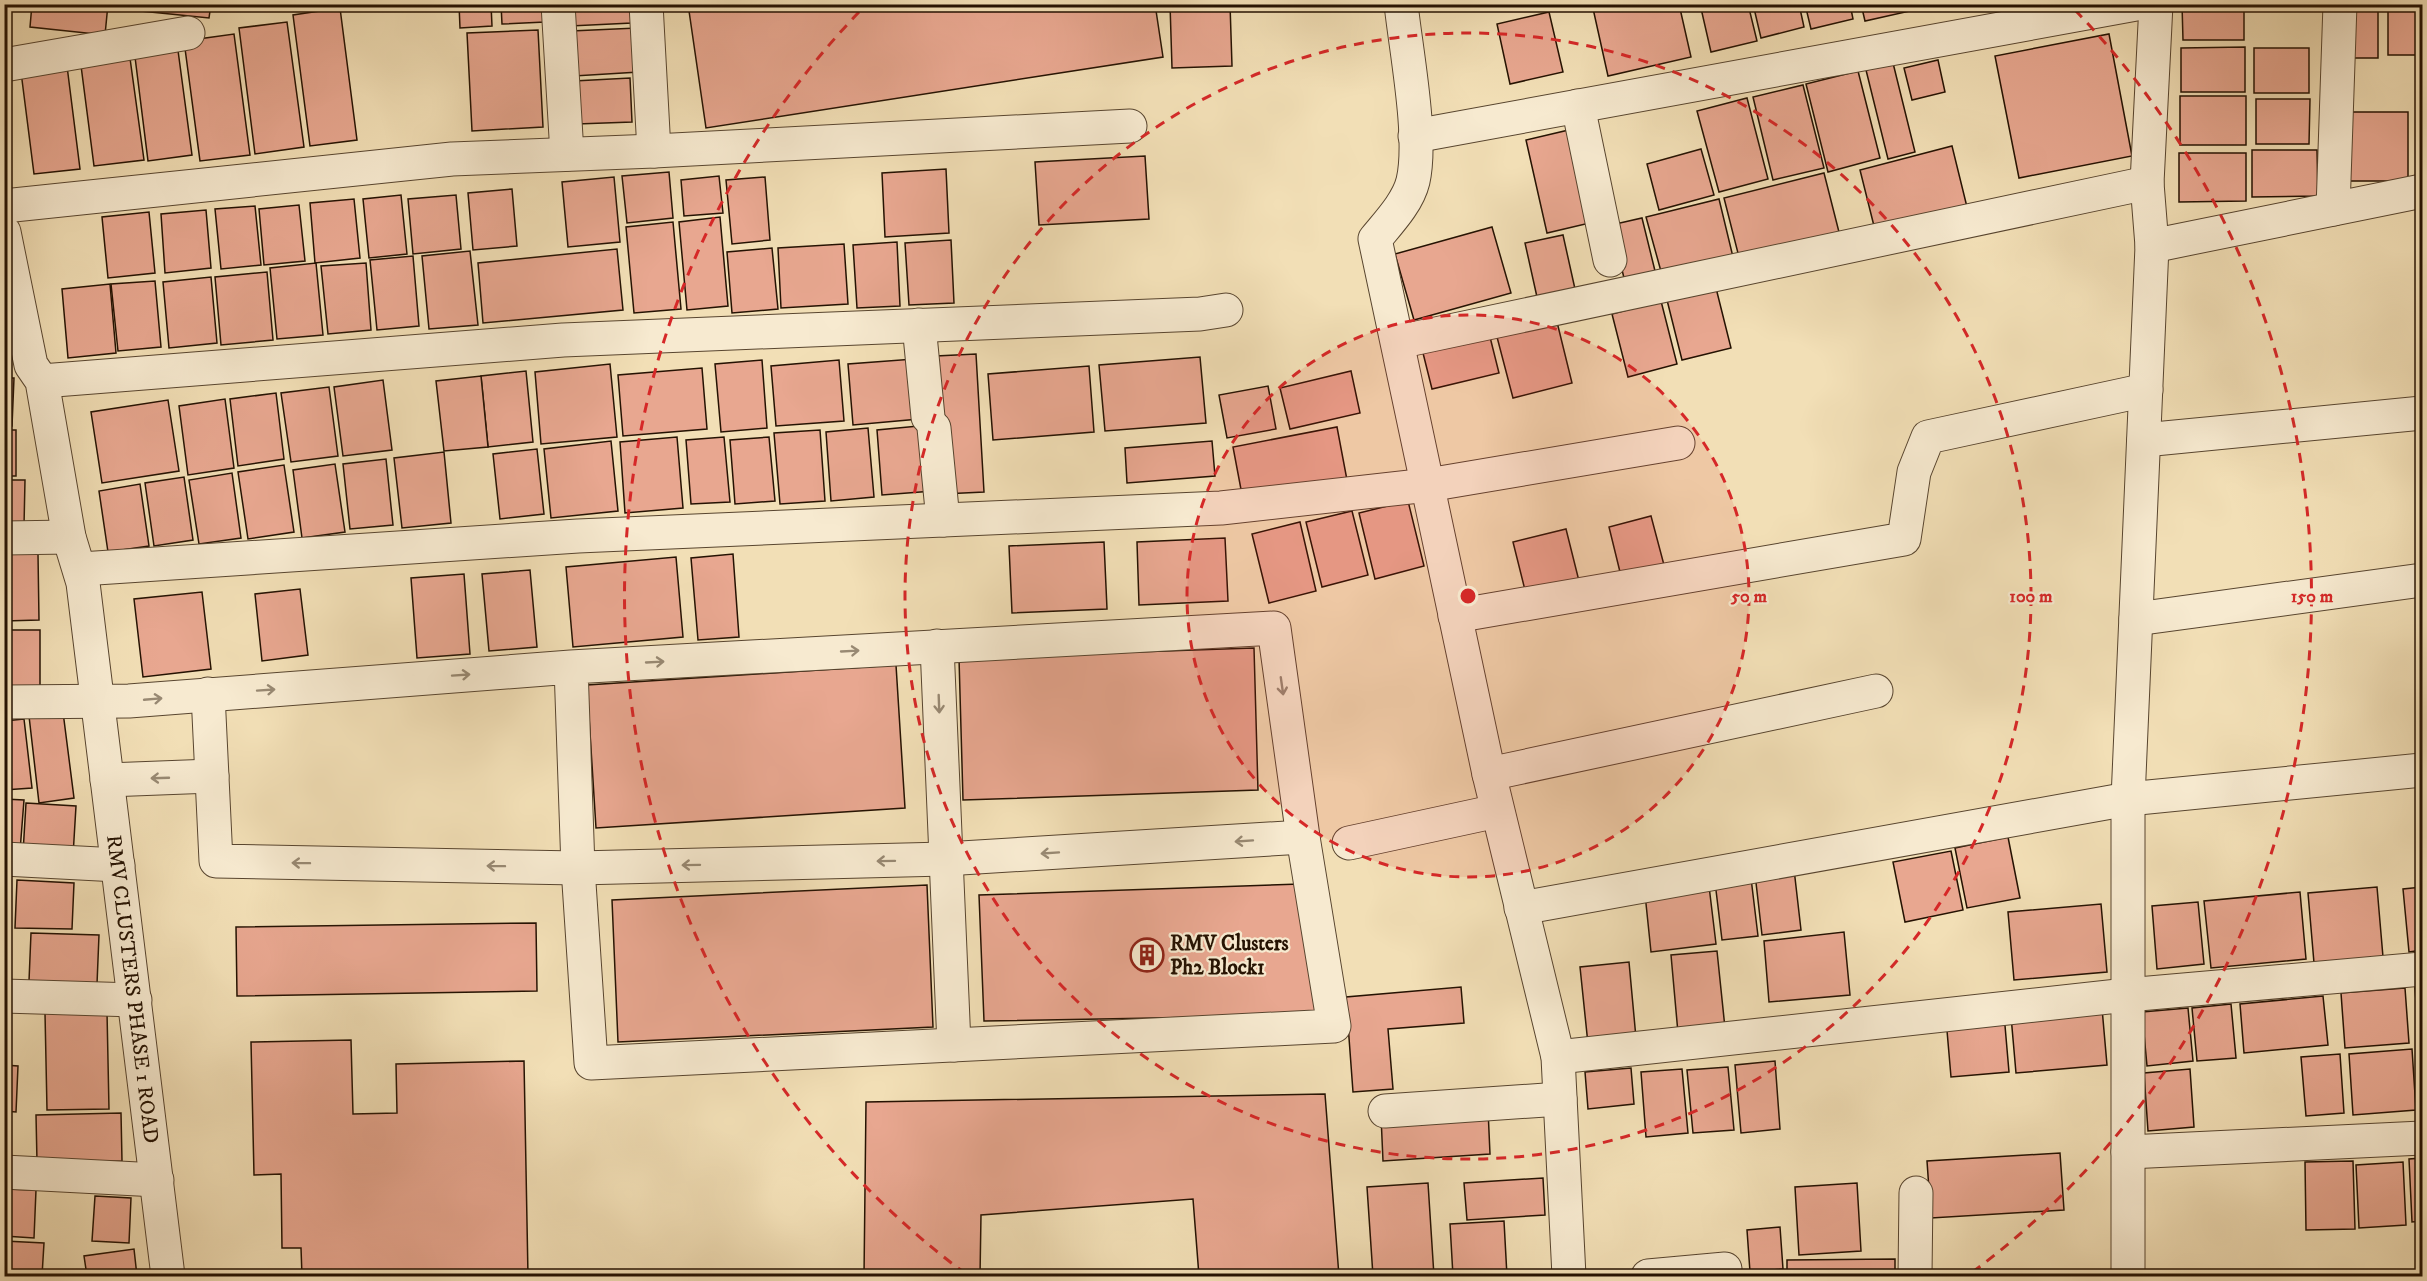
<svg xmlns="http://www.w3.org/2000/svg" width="2427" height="1281" viewBox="0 0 2427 1281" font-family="'IM FELL DW Pica',serif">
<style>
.building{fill:#e8a790;stroke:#251202;stroke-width:1.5}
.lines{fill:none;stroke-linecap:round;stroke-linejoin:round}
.minor-casing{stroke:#58452f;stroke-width:35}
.minor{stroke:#f7ead0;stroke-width:33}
.oneway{stroke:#988973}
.ring{fill:none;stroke:#d62828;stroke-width:3;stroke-dasharray:10 8}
.labels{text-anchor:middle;stroke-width:4.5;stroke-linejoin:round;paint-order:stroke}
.poi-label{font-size:21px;font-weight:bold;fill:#251202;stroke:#f7ead0;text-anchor:start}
.street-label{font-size:21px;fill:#251202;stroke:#f7ead0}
.centre{fill:#d62828;stroke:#f7ead0;stroke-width:3}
.ring-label{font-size:18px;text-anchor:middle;font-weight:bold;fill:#d62828;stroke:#f7ead0;stroke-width:4.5;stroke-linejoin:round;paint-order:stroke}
</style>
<rect width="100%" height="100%" fill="#f2dfb6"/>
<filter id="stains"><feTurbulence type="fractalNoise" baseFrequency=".00333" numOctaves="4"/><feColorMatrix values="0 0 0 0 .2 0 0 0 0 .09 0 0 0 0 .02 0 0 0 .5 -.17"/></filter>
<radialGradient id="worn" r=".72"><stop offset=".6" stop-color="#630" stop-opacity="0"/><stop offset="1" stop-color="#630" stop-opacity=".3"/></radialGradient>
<g class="building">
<polygon points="32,4 108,4 105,35 30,27"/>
<polygon points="142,4 211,4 209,18 141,11"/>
<polygon points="459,4 491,4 492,26 460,28"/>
<polygon points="501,4 544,4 545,22 502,24"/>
<polygon points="570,4 631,4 632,23 570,26"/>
<polygon points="688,4 1155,4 1163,57 706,128"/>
<polygon points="1170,4 1230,4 1232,66 1172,68"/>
<polygon points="1592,4 1679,4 1691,57 1608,76"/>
<polygon points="1700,4 1748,4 1757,41 1711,52"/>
<polygon points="1753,4 1799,4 1804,27 1761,38"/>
<polygon points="1805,4 1850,4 1853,19 1811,29"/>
<polygon points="1861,4 1909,4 1910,11 1865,21"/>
<polygon points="2182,4 2244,4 2244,40 2183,40"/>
<polygon points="2350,4 2378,4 2378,58 2349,58"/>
<rect x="2388" y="4" width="34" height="51"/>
<polygon points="340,8 357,140 310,146 293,15"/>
<polygon points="1549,12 1563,72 1510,84 1497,24"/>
<polygon points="287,22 304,147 255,154 239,28"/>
<polygon points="637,28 639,72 574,76 571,31"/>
<polygon points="538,30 543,127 472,131 467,33"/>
<polygon points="234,34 250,155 200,161 184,41"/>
<polygon points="2109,34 2132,156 2019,178 1995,56"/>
<polygon points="177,43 192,155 148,161 134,49"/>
<polygon points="2245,47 2245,92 2181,92 2181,48"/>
<rect x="2254" y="48" width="55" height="45"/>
<polygon points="129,51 144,160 94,166 80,58"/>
<polygon points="1938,60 1945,92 1912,100 1904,68"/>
<polygon points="1893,63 1915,152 1888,159 1866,70"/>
<rect x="2417" y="63" width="5" height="50"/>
<polygon points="67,66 80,169 34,174 21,72"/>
<polygon points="1858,71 1880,158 1828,172 1806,84"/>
<polygon points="630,78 632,122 577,124 574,81"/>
<polygon points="1803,85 1824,168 1773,180 1753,97"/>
<rect x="2180" y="96" width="66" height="49"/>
<polygon points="1747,98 1768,179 1719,192 1697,111"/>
<polygon points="2256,99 2310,99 2309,144 2256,144"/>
<rect x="2350" y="112" width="58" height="69"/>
<polygon points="1573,129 1594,222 1547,233 1526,140"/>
<polygon points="1952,146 1967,207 1875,230 1860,170"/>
<polygon points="1701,149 1714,195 1659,210 1647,164"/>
<polygon points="2252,150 2317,150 2318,196 2252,197"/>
<polygon points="2179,153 2246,153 2246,201 2179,202"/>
<polygon points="1145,156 1149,219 1039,225 1035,162"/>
<polygon points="946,169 949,233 885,237 882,173"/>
<polygon points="669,172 673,218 627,223 622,176"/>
<polygon points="1824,173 1840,236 1740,261 1724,198"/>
<polygon points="719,176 723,213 684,216 681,180"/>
<polygon points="614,177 620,242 568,247 562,182"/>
<polygon points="765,177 770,240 732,244 726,180"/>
<polygon points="512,189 517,246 473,250 468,193"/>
<polygon points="401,195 407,254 369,258 363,199"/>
<polygon points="456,195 461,249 413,254 408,199"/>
<polygon points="354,199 360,258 315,263 310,203"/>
<polygon points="1719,199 1733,257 1662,275 1646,217"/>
<polygon points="299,205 305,261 264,265 259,209"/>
<polygon points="255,206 261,265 221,269 215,209"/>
<polygon points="206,210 211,268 165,273 161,214"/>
<polygon points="149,212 155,273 108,278 102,217"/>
<polygon points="720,217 728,306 687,310 679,222"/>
<polygon points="1642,218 1656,275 1625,282 1611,225"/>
<polygon points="673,222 681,309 634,313 626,227"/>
<polygon points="1492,227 1511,293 1414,320 1395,254"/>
<polygon points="1563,235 1575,289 1537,297 1525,243"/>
<polygon points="951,240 954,303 909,305 905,243"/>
<polygon points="897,242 900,306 857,308 853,245"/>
<polygon points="844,244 848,304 781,308 778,248"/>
<polygon points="772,248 778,309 732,313 727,252"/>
<polygon points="617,249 623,310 483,323 478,263"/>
<polygon points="470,251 478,325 429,329 422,256"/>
<polygon points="413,256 419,326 377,330 370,260"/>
<polygon points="316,263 323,335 277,339 270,268"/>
<polygon points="366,263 371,330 328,334 321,266"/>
<polygon points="267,272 273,340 221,345 215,277"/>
<polygon points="211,277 217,343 169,348 163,282"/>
<polygon points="155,281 161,347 118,351 111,284"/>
<polygon points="110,284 116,353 68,358 62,289"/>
<polygon points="1716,288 1731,348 1682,360 1667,300"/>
<polygon points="1661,301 1677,364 1628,377 1612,314"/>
<polygon points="1557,322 1572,383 1513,398 1497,337"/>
<polygon points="1490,337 1499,373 1432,389 1423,353"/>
<polygon points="976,354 984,492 943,494 936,356"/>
<polygon points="1200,357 1206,423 1105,431 1099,365"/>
<polygon points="914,359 919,419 853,425 848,364"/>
<polygon points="762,360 767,428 721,432 715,364"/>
<polygon points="839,360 844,421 776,426 771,366"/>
<polygon points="610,364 617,437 541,444 535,372"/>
<polygon points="1089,366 1094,432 993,440 988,374"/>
<polygon points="702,368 707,429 623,436 618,375"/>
<polygon points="526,371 533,442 488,447 481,376"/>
<polygon points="1351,371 1360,413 1290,429 1280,388"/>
<polygon points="481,376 488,447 444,451 436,381"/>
<polygon points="4,378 14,378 12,426 4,426"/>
<polygon points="383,380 392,450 343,456 334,387"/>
<polygon points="1268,386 1276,429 1227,438 1219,395"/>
<polygon points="329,387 338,456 291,462 281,393"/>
<polygon points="276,393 284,459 238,466 230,399"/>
<polygon points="225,399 234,468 188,475 179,406"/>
<polygon points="168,400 179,471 102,483 91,412"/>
<polygon points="929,425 933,491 882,495 877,430"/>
<polygon points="1337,427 1347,480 1243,500 1233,447"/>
<polygon points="868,428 874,497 831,501 826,432"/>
<rect x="4" y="430" width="12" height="46"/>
<polygon points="820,430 825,501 780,504 774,433"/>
<polygon points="677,437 683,508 625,513 620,442"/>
<polygon points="724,437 730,502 691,504 686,440"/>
<polygon points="769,437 775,501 735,504 730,440"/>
<polygon points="611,441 618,511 551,518 544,449"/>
<polygon points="1212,441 1215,476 1127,483 1125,448"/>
<polygon points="537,449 544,514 500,519 493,454"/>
<polygon points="444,452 451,523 402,528 394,458"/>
<polygon points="386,459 393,525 350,529 343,464"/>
<polygon points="335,464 345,532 302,538 293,470"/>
<polygon points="284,465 294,532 248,539 238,472"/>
<polygon points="232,473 241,538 199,544 189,480"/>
<polygon points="184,477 193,540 154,546 145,483"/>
<polygon points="4,480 25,480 24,526 4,526"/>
<polygon points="140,484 149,546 108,552 99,491"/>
<polygon points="1408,501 1424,566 1375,579 1359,513"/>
<polygon points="1352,511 1368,575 1322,587 1306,522"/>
<polygon points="1651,516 1664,565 1621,576 1609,527"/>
<polygon points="1300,522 1316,591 1269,603 1252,534"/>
<polygon points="1566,529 1579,581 1526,594 1513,542"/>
<polygon points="1225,538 1228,601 1139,605 1137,542"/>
<polygon points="1104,542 1107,609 1012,613 1009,546"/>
<polygon points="4,554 38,554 39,620 4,621"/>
<polygon points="733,554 739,637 698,640 691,558"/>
<polygon points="676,557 683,637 573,647 566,567"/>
<polygon points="530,570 537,647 489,651 482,574"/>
<polygon points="464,574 470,654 417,658 411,578"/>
<polygon points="300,589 308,655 262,661 255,594"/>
<polygon points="202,592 211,669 143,677 134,599"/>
<polygon points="4,630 40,630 40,691 4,692"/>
<polygon points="1254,648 1258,790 963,800 959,658"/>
<polygon points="896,665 905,808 596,828 587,685"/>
<polygon points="63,712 74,798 39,803 29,716"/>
<polygon points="24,719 32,788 4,790 4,721"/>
<polygon points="4,799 24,800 20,851 4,850"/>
<polygon points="26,803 76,806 73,856 23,853"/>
<polygon points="2008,837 2020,898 1967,908 1955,848"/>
<polygon points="1951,851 1963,910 1905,922 1893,862"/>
<polygon points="1794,869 1801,930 1762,935 1755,874"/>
<polygon points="1751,878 1758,936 1722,940 1715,882"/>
<polygon points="17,880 74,883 72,929 15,928"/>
<polygon points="1300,884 1322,1015 984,1021 979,895"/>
<polygon points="927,885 933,1027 618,1042 612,900"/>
<polygon points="1709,886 1716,944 1651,952 1645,894"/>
<polygon points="2377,887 2383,957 2314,963 2308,893"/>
<polygon points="2422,887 2422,950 2409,952 2403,889"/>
<polygon points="2300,892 2306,959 2211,968 2204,901"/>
<polygon points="2198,902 2204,964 2157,969 2152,906"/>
<polygon points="2101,904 2107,972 2014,980 2008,912"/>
<polygon points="536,923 537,991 237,996 236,927"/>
<polygon points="1844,932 1850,995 1769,1002 1764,941"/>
<polygon points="31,933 99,935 97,984 29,981"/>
<polygon points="1717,951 1725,1028 1678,1033 1671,955"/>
<polygon points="1629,962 1636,1038 1588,1044 1580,967"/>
<polygon points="1461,987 1464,1023 1388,1029 1393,1089 1353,1092 1346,997"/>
<polygon points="2422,987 2422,1042 2419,1043 2415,988"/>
<polygon points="2405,988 2409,1043 2345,1048 2341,993"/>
<polygon points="2323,996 2328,1045 2244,1053 2240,1004"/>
<polygon points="2231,1004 2236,1058 2197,1061 2192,1008"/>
<polygon points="2102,1008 2107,1065 2016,1073 2011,1016"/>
<polygon points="2188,1008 2193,1061 2147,1066 2142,1012"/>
<polygon points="107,1012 109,1109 47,1110 45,1013"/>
<polygon points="2004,1014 2009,1072 1951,1077 1946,1019"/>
<polygon points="351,1040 353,1114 397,1113 396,1064 524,1061 528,1276 302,1276 301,1248 282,1248 281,1174 254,1175 251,1042"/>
<polygon points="2412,1049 2416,1110 2353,1115 2349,1054"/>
<polygon points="2340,1054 2344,1113 2306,1116 2301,1057"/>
<polygon points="1775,1061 1780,1129 1741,1133 1735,1065"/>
<polygon points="4,1065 18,1066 16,1112 4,1111"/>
<polygon points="1728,1067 1734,1130 1693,1133 1687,1070"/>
<polygon points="1631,1068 1634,1104 1588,1109 1585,1072"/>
<polygon points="1682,1069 1688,1133 1646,1137 1641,1072"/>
<polygon points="2190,1069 2194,1127 2148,1131 2144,1073"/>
<polygon points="1325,1094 1339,1276 1199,1276 1193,1199 981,1215 980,1276 864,1276 866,1102"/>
<polygon points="1488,1109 1490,1154 1383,1161 1381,1116"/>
<polygon points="121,1113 122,1161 37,1162 36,1115"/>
<polygon points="2060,1153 2064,1210 1931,1218 1927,1161"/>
<polygon points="2422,1158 2422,1221 2412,1222 2409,1159"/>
<polygon points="2353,1161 2355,1229 2306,1230 2305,1162"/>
<polygon points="2403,1162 2406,1225 2359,1228 2356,1165"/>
<polygon points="1543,1178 1545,1215 1467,1220 1464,1183"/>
<polygon points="1428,1183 1434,1276 1373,1276 1367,1187"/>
<polygon points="1857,1183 1861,1251 1799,1255 1795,1187"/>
<polygon points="4,1189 36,1190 34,1238 4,1236"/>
<polygon points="95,1196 131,1198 129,1243 92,1241"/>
<polygon points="1504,1221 1507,1276 1453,1276 1450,1224"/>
<polygon points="1780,1227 1783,1269 1750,1272 1747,1230"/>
<polygon points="4,1241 44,1243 42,1276 4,1276"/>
<polygon points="134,1249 137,1276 87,1276 84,1256"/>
<polygon points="1895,1259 1895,1276 1787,1276 1787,1260"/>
</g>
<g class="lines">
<g class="minor-casing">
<g id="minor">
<polyline points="558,4 567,154"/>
<polyline points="646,4 654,151"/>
<path d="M1401,4C1406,51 1423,137 1413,181C1408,202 1389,222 1375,239L1489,774L1558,1057L1569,1276"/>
<polyline points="4,65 188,33"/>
<polyline points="1578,106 1610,260"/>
<polyline points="1415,136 2136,4"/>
<polyline points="4,206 452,159 654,151 1130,126"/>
<polyline points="2333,209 2340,4"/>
<polyline points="4,232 31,365 42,381 69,537 83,583 168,1276"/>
<polyline points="2152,246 2422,191"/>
<polyline points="919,325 928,417"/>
<polyline points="1398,342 2147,183"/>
<polyline points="42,381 563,340 1200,314 1226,310"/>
<polyline points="934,428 943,520"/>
<polyline points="2144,440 2422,413"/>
<polyline points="4,538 69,537"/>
<polyline points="81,569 578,536 1221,508 1428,485 1678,443"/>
<polyline points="1455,616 1904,539 1914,472 1928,437 2146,390"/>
<polyline points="2136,619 2422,580"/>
<polyline points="937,646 954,1045"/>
<polyline points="208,694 216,861 578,868 945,859 1303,837"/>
<polyline points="4,702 129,701 571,667 1274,628 1303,837 1334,1026 591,1063 578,868 571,667"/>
<polyline points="1489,774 1876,691"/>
<polyline points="107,780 212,776"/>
<polyline points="1349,843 1497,811"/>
<polyline points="4,859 118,865"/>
<polyline points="1521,908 2128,799 2422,770"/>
<polyline points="4,996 135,1000"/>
<polyline points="1558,1057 2127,995 2422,969"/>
<polyline points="1385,1111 1560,1099"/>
<polyline points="2128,1152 2422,1138"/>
<polyline points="4,1172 157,1180"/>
<polyline points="1648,1276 1725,1269"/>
<polyline points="1915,1276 1916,1193"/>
<polyline points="2128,1276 2128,799 2152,246 2147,183 2156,4"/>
</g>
</g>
<use href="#minor" class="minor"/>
</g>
<defs><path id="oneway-shaft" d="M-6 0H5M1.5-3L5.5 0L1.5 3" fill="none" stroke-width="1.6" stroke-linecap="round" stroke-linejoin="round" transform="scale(1.5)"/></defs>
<g class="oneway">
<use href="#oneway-shaft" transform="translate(850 651) rotate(-3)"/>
<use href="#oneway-shaft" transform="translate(655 662) rotate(-3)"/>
<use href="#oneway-shaft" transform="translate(461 675) rotate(-4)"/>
<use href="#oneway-shaft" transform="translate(1282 686) rotate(82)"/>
<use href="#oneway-shaft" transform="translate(266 690) rotate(-4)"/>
<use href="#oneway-shaft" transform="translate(153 699) rotate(-5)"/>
<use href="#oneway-shaft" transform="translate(939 704) rotate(88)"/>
<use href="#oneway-shaft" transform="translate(160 778) rotate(178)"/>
<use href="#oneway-shaft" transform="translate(1244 841) rotate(176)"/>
<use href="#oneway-shaft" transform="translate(1050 853) rotate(176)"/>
<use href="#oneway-shaft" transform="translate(886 861) rotate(179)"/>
<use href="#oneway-shaft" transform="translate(301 863) rotate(-179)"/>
<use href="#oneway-shaft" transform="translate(691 865) rotate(179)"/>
<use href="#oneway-shaft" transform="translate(496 866) rotate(-179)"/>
</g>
<circle cx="1468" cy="596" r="281" fill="#d62828" fill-opacity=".12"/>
<g class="ring">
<circle cx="1468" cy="596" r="281"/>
<circle cx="1468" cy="596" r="563"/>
<path d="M966 1274A844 844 0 0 1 861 10M2075 10A844 844 0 0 1 1970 1274"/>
</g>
<defs>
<g id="building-ring" transform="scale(1.725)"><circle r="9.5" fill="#f7ead0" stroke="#8f2418" stroke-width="1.5"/><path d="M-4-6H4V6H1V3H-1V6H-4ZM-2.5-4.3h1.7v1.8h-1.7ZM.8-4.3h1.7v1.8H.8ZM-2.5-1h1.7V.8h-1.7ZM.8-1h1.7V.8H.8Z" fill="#8f2418"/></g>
</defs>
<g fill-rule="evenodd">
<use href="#building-ring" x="1147" y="955"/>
</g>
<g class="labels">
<g class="poi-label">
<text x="1170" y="950">RMV Clusters<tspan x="1170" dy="24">Ph2 Block1</tspan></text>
</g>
<g class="street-label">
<text transform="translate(133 989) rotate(83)" y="7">RMV CLUSTERS PHASE 1 ROAD</text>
</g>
</g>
<circle cx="1468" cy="596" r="9" class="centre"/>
<g class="ring-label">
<text x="1749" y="602">50 m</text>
<text x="2031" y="602">100 m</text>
<text x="2312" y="602">150 m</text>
</g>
<rect width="2427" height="1281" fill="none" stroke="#f2dfb6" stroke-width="24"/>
<rect x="6" y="6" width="2415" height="1269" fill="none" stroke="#251202" stroke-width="3"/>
<rect x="12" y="12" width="2403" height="1257" fill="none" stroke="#251202" stroke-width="1.5"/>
<rect width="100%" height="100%" filter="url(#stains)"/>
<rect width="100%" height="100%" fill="url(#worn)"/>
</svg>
